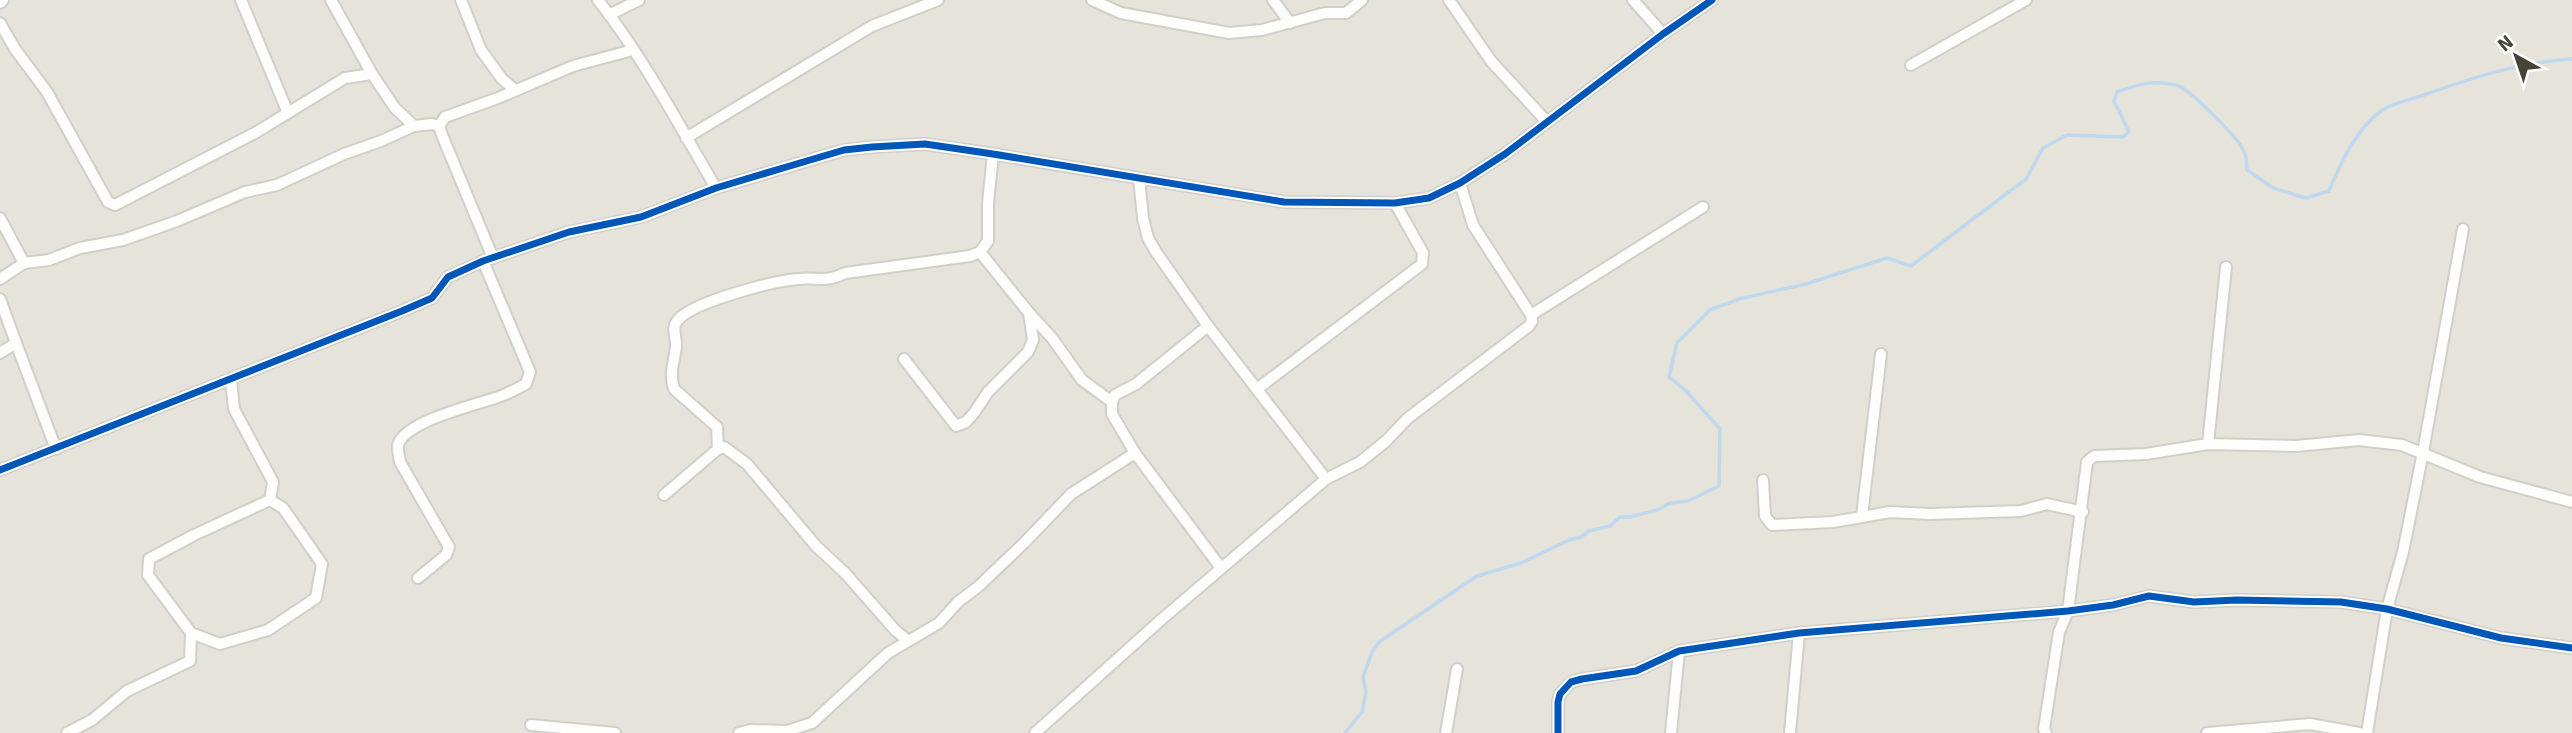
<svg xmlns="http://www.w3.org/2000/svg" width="2572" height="733" viewBox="0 0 2572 733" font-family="Signika,sans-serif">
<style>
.residential{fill:#e5e3da}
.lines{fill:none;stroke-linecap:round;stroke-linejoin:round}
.stream{stroke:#bfd8ed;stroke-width:3.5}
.minor-casing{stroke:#d0cfca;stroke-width:14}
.minor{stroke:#fdfdfc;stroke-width:10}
.cycleway-casing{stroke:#fff;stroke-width:11}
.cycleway{stroke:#0057b8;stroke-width:7}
</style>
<rect width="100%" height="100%" fill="#f2f1ec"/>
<rect class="residential" x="0" y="0" width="2572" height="733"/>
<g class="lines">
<path class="stream" d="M1345,733L1362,712L1366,692L1363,677L1372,652L1379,642L1477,576L1521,563L1569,540L1581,537L1589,531L1610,526L1620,517H1630L1657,510L1670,503L1688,501L1719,486L1720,429L1686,391L1669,377L1677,343L1710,310L1739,299L1806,284L1887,258L1911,266L2026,179L2043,148L2067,135L2123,137L2129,132L2114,101L2117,92C2139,84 2152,80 2176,85C2189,88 2241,140 2245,154C2247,158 2246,165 2247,170L2273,188L2306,198L2329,191C2341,162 2355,131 2381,111C2392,103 2409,100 2421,96C2471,78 2520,62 2572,59"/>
<g class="minor-casing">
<g id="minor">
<polyline points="241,0 288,113"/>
<polyline points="331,0 372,74"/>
<polyline points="461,0 481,50 502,79 515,90"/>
<path d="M598,0C643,57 679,125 716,188"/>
<polyline points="1092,0 1121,13 1229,33 1262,30 1325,13 1346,13 1362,0"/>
<polyline points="1273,0 1290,23"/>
<polyline points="1449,0 1491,61 1547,122"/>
<polyline points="1633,0 1663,34"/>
<polyline points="0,3 3,0"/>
<polyline points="609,15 639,0"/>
<polyline points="0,23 15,49 47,92 108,202 115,205 255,133 345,78 372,74 395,108 414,126"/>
<polyline points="1911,65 2026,0"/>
<polyline points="686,138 872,26 938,0"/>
<polyline points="1139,178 1143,218 1148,238 1156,252 1208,326 1326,479"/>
<polyline points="0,218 24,263 49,260 80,248 123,240 177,221 245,192 277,185 344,154 381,141 414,126 432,124 439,126"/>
<polyline points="493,258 442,135 439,126 445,117 498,98 573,66 633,50"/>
<polyline points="0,279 24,263"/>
<polyline points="0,299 16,343 0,353"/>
<polyline points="1029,313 1052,338 1082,380 1112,402"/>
<polyline points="1531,315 1703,207"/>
<polyline points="1208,326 1136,384 1115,395 1112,402 1112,414 1135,453 1221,568"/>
<polyline points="16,343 56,449"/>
<polyline points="904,359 956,426 966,422 974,413 988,392 1028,352 1033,340 1029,313 980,252"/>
<polyline points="1257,389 1422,264 1423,253 1395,203"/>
<polyline points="2208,444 2226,267"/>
<path d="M718,449L717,427L674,389C669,373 674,363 676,347C677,338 671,329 677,321C691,302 774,281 798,279C819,277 825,283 845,273L970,256L980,252L988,241V203L993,154"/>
<polyline points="0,470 402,311 432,298 448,277 483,261 569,232 641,217 716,188 783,168 844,150 872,147 925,144 993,154 1284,202 1395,203 1429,198 1460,183 1505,154 1663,34 1712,0"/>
<polyline points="1763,480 1765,516 1772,525 1833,522 1890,512 1930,514 2021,511 2047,504 2083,512"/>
<polyline points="664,495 718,449 724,447 747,464 816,546 845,573 895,630 907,640"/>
<polyline points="1862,516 1881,354"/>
<path d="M418,578L446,555L449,547L400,462C399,456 397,450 398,445C406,419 483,404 506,394C513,391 520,387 526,384L530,372L483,261"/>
<polyline points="191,633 220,644 268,630 316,598 322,564 283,508 270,500"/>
<polyline points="531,725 615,733"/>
<polyline points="67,733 92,720 127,691 190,661 191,633 148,575 149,559 194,535 270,500 273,482 234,409 231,380"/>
<polyline points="739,733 750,730 787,731 812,723 888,653 939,623 958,602 979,586 1025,542 1071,494 1135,453"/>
<polyline points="1035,733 1162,619 1326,479 1360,462 1386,441 1408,418 1529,326 1532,321 1531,315 1473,225 1460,183"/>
<polyline points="1446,733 1457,669"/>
<polyline points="1558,733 1558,702 1560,694 1571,682 1582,679 1636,671 1679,651 1799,633 2068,611 2113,605 2149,596 2194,602 2237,600 2341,602 2387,609 2501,638 2572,648"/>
<polyline points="1671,733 1679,651"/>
<polyline points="1790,733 1799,633"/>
<polyline points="2046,733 2044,729 2059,632 2068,611 2087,462 2094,456 2146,454 2208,444 2296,446 2359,440 2402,445 2480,477 2572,502"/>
<polyline points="2207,733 2310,724 2359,733"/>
<polyline points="2367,733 2387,609 2403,552 2423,452 2463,229"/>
</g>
</g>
<use href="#minor" class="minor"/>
<g class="cycleway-casing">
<g id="cycleway">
<polyline points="0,470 402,311 432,298 448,277 483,261 569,232 641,217 716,188 783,168 844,150 872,147 925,144 993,154 1284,202 1395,203 1429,198 1460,183 1505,154 1663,34 1712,0"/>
<polyline points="1558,733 1558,702 1560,694 1571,682 1582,679 1636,671 1679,651 1799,633 2068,611 2113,605 2149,596 2194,602 2237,600 2341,602 2387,609 2501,638 2572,648"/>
</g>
</g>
<use href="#cycleway" class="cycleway"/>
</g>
<g transform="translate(2516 56) rotate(320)" stroke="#ffffff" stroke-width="5" paint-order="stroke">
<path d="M0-5L12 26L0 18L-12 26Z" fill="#484338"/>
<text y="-10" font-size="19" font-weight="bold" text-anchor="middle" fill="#484338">N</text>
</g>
</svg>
